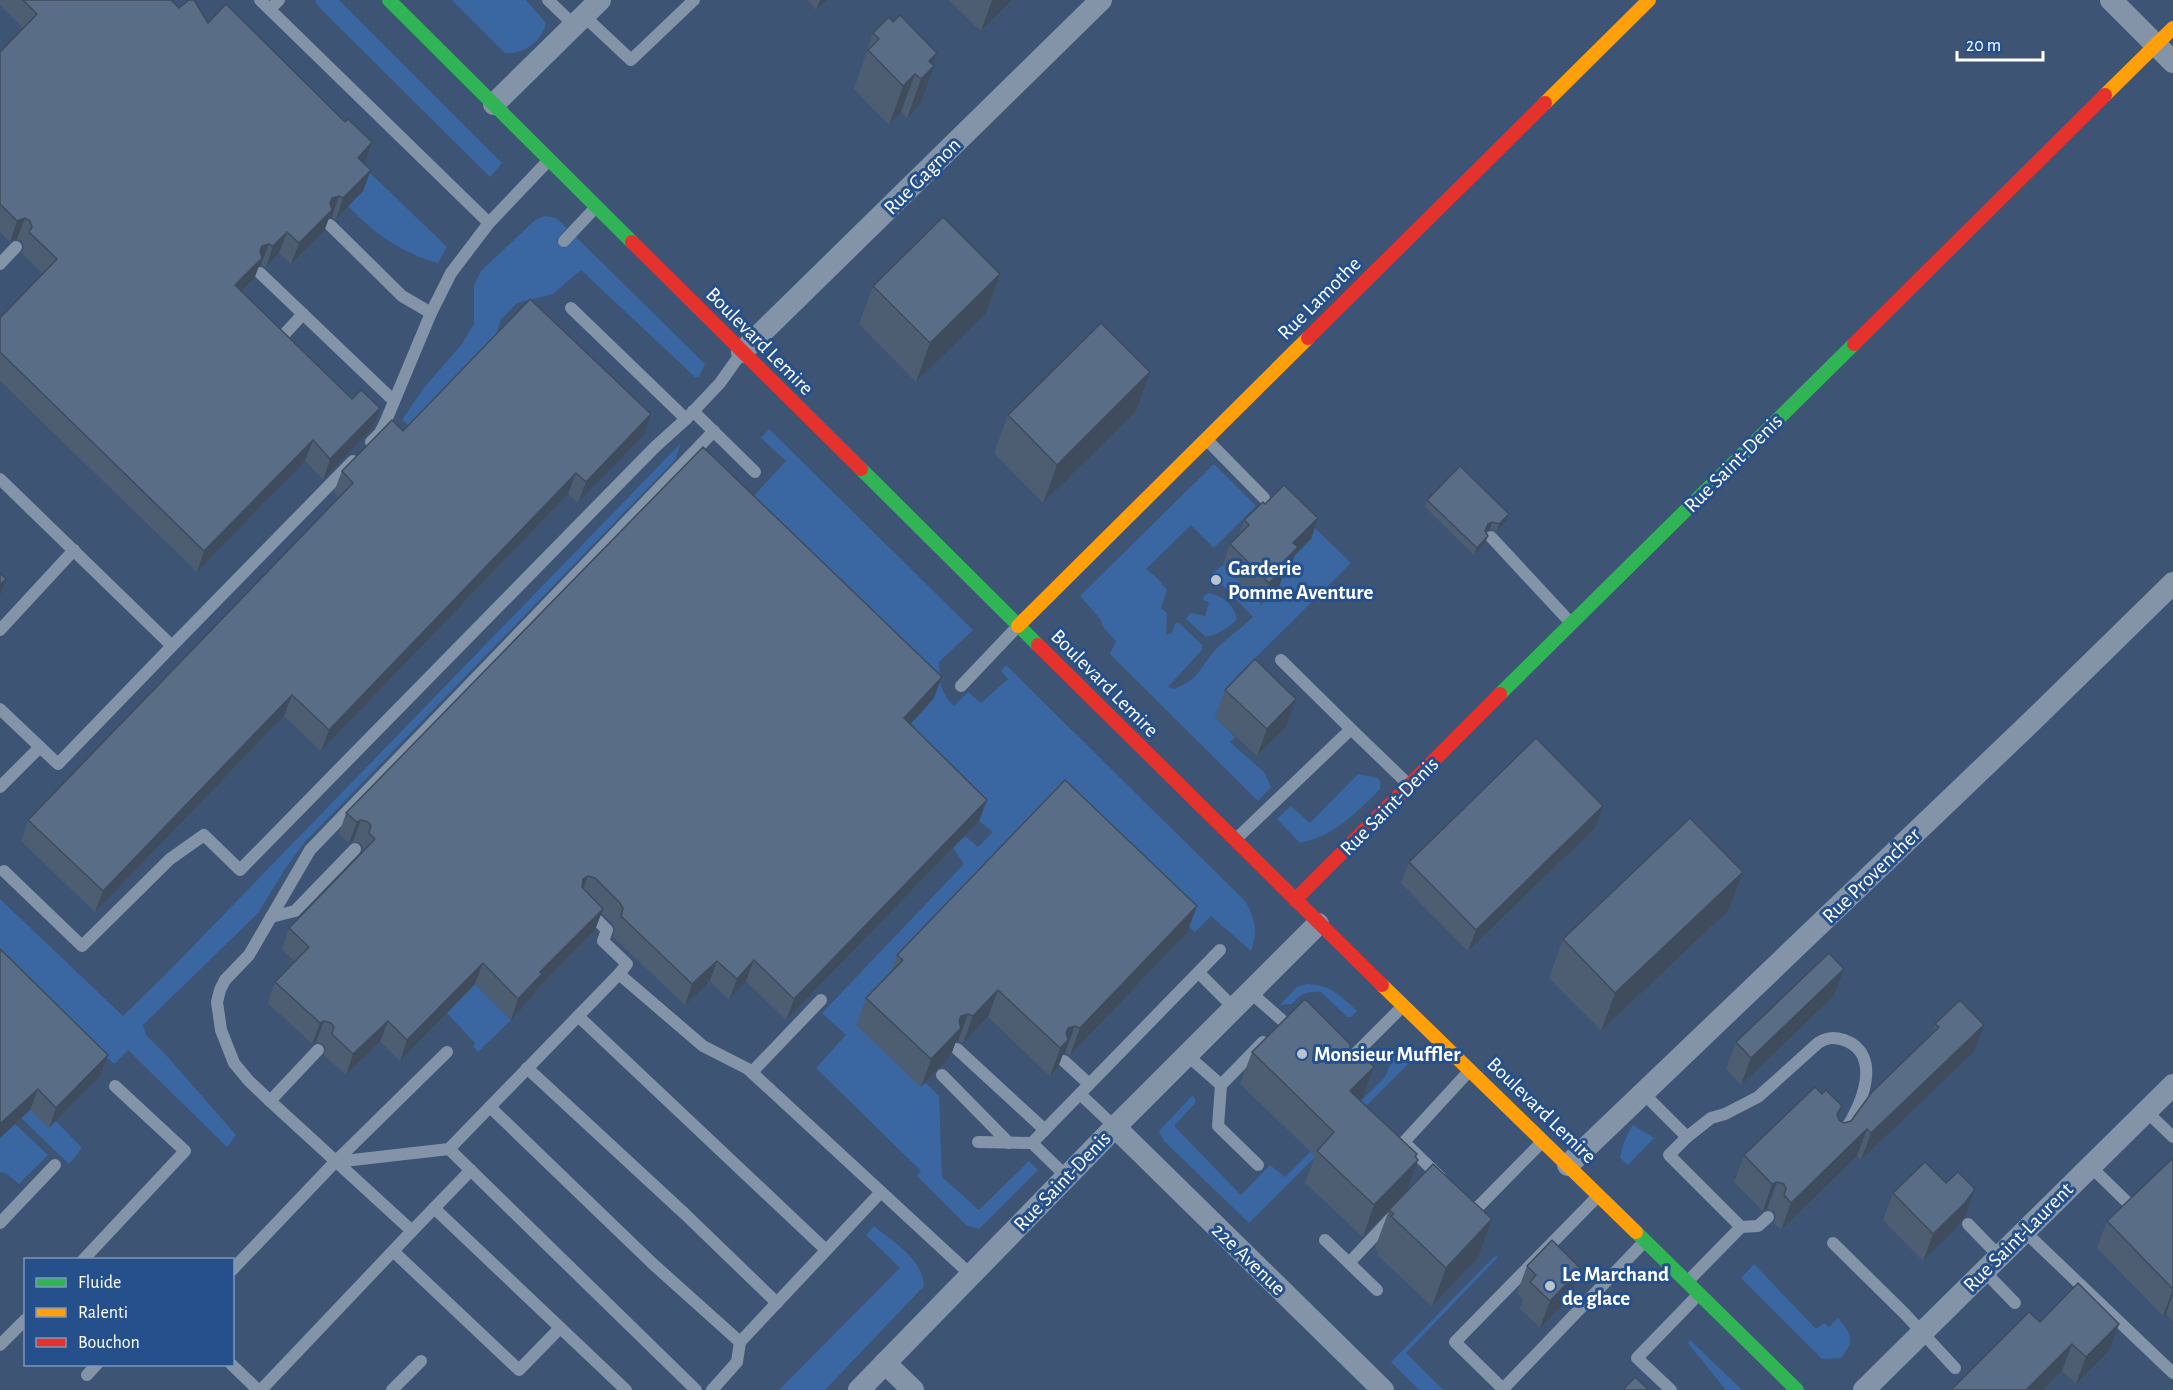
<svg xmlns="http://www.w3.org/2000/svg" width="2173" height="1390" viewBox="0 0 2173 1390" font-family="'Alegreya Sans',sans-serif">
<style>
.green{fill:#3a67a1}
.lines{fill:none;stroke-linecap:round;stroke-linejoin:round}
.lane{stroke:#8494a8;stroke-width:12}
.street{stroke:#8494a8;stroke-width:22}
.fast{stroke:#30b455;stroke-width:14}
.slow{stroke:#ff9f0a;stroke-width:14}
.jam{stroke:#e5322d;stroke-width:14}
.wall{fill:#4d5e73}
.shaded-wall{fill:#3f4c5e}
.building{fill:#5a6d86;stroke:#3f4c5e;stroke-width:1.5}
.poi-dot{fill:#bbc3ce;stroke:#26508b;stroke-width:2}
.labels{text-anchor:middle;stroke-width:6;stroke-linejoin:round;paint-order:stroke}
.street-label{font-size:21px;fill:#fff;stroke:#26508b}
.poi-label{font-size:21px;font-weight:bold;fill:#fff;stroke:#26508b;text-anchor:start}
</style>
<rect width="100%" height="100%" fill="#3d5474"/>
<g class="green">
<polygon points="316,0 339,0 502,163 490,177 322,10 316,3"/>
<path d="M452,0H526L546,23C542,41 524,55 505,53Z"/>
<path d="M362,165L447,247L438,263C403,254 373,233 348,206L363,191Z"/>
<polygon points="544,216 556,218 567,228 556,240 564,248 576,237 705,364 699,377 695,377 581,270 553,294 517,303 501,319 491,352 415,431 402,420 423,389 462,344 474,324 474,286 481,271 534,221"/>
<path d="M769,429L973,630L939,662C940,682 939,691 954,706L968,692L981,703L1008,679L1001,671L1006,665L1246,902C1255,920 1258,932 1251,951L1211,916L1195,932L1055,807L921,1086L925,1082L939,1096L942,1177L979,1210L1029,1161L1038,1170L979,1229L966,1225L917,1176L921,1171L816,1068L846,1035L822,1013L964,864L953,848L965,836L978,847L993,832L979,821L897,739L934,698L750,500L786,461L761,438Z"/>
<polygon points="681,443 675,460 305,842 285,869 258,913 143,1025 146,1035 166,1055 236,1135 227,1147 128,1050 114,1064 92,1045 0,978 0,899 123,1016 167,973"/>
<path d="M1214,464L1256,506L1214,548L1191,525L1146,569L1156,577L1167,590L1161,608L1167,613L1166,635L1172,633L1175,624L1179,623L1202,645V650L1168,687L1174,689C1202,678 1198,668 1217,648C1228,637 1242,628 1253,617L1212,574L1223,565L1261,604L1278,587L1280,494L1351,563L1236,677L1245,686L1215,717L1235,737L1230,742L1264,772L1271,787L1258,801L1110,654L1116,641L1103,627L1101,620L1080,596Z"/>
<path d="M1209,593C1223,596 1234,605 1237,619C1230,627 1217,635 1206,637L1186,619L1190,613L1205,616L1209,602L1203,600L1204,596Z"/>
<path d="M1358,774L1377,778L1380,780V789C1356,813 1334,836 1300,843L1277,819L1291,806L1310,823Z"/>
<polygon points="475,984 511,1020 478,1052 473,1046 475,1043 447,1013"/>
<path d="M1307,984C1331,985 1340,995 1357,1011L1351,1017H1347L1321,992C1307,991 1302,993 1292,1004L1280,1005L1297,987Z"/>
<polygon points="1396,1051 1409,1063 1249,1223 1164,1141 1159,1131 1193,1095 1196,1102 1174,1126 1241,1195 1270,1165 1285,1177 1385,1077"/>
<polygon points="29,1109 56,1121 82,1148 69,1164 21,1118"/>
<polygon points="0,1119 15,1124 48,1155 19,1184 6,1173 0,1172"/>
<path d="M1633,1125L1654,1138L1628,1165L1620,1158C1622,1146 1626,1136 1633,1125Z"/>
<path d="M874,1226C892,1241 923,1259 924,1286L825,1390H779L900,1268L866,1235Z"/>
<polygon points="1496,1255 1498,1257 1406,1353 1443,1390 1419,1390 1391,1362"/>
<path d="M1754,1264L1816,1329L1824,1323L1829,1327L1838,1318C1852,1335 1855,1340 1841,1358L1822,1359L1741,1278Z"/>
<polygon points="1690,1340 1742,1390 1726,1390 1688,1343"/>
</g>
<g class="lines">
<g class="lane">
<polyline points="260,0 489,223"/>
<polyline points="548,0 574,25"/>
<polyline points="270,9 279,0"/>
<polyline points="584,16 631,60 694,0"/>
<polyline points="330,225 402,296 431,313"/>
<polyline points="564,241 596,207"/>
<polyline points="0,264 16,247"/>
<polyline points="260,273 394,401"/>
<polyline points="571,308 686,419 720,383 742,352"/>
<polyline points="280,344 278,341 303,314"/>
<polyline points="693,411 755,472"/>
<polyline points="1208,441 1264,498"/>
<polyline points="371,442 380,433 385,423 431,313 451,273 489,223 548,161"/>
<polyline points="0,479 172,646 353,461"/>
<polyline points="1491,537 1570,622"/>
<polyline points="0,630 74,550"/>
<polyline points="1281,660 1351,729"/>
<polyline points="961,686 1018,626"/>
<polyline points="0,709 58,764 172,646"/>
<polyline points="0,787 40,747"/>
<polyline points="1235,840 1351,729 1409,785"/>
<polyline points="4,871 82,946 170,859 204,835 240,870 655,447 686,419"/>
<polyline points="587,910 607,930 603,941 627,964 619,974"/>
<polyline points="271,917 295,911 355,849"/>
<polyline points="1199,973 1234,1008"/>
<polyline points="1250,992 1283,1021"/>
<polyline points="578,1016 826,1250"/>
<polyline points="957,1049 1045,1130"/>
<polyline points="1187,1055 1221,1085 1263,1042"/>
<polyline points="1343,1059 1347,1062 1403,1006"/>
<polyline points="1064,1061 1089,1084"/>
<polyline points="527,1068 686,1215 777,1303"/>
<polyline points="752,1072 821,1000"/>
<polyline points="942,1075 1009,1143"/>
<polyline points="1221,1085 1218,1126 1258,1165"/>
<path d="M1643,1093L1687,1137L1711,1118L1725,1114L1758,1097L1818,1043C1827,1037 1834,1037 1844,1040C1884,1054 1861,1107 1845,1130"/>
<polyline points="1080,1094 1115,1127"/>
<polyline points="270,1101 318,1050"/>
<polyline points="490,1107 653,1264 740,1342"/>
<polyline points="2146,1111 2173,1137"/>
<polyline points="1687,1137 1669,1155 1741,1227 1688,1281"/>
<polyline points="978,1142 1032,1143 1220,950"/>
<polyline points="1032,1143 1067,1177"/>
<polyline points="449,1149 696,1390"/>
<polyline points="335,1162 449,1149 619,974 703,1046 748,1069 971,1275"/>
<polyline points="2090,1166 2128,1203"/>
<polyline points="1440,1177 1404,1142 1470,1070"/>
<polyline points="1598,1196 1455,1342 1503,1389 1644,1242"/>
<polyline points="1468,1204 1475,1210 1542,1142"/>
<polyline points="434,1208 626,1390"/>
<polyline points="0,1223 55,1165"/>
<polyline points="1968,1224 1999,1256"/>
<polyline points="1741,1227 1758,1226 1768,1217"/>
<polyline points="412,1231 471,1170"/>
<polyline points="2024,1231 2173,1373"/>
<polyline points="1325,1240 1349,1263 1393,1216"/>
<polyline points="1833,1243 1905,1314 1955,1368"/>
<polyline points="393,1251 519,1370 560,1328"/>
<polyline points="83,1260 185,1151 115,1086"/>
<polyline points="1349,1263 1377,1290"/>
<polyline points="232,1270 335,1162 447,1052"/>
<polyline points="1984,1271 2015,1303"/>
<polyline points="0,1345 26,1319"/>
<polyline points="231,1364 258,1390"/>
<polyline points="87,1375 97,1364"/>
<polyline points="261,1390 412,1231 270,1101 249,1081 234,1063 221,1030 217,1002 220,990 225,980 249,955 310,850 714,431"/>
<polyline points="392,1390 421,1361"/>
<polyline points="712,1390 737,1362 740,1342 881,1192"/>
<polyline points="1671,1390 1637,1358 1697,1296"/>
</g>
<g class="street">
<polyline points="2111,0 2173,62"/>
<polyline points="494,104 600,0"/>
<polyline points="742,352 1101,0"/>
<polyline points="1115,1127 1383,1390"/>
<polyline points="1568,1165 2030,723 2173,583"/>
<polyline points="885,1363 913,1390"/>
<polyline points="859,1390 1115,1127 1318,924"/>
<polyline points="1864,1390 2173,1085"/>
</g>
<g class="fast">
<polyline points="389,0 632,242"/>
<polyline points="861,469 1038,645"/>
<polyline points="1500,694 1854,344"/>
<polyline points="1636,1232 1797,1390"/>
</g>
<g class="slow">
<polyline points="2105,95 2173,28"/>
<polyline points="1545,103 1649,0"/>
<polyline points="1018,626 1308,338"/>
<polyline points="1382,985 1636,1232"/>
</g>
<g class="jam">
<polyline points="632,242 861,469"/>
<polyline points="1308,338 1545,103"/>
<polyline points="1854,344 2105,95"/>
<polyline points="1038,645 1382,985"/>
<polyline points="1295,900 1500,694"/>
</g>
</g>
<g class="wall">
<polygon points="0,0 171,0 179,8 208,23 364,163 363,191 336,219 332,217 329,218 324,231 291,264 279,253 266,267 261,265 259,266 254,279 242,291 372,429 323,480 305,461 197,572 0,381 0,318 43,274 22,253 24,247 22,241 17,239 10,242 0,232 0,52 23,28 0,5"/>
<polygon points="808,0 827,0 816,10"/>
<polygon points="949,0 1012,0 981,31"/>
<polygon points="873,33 933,65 920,105 907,118 901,112 889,125 854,89"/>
<polygon points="1000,274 986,313 916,382 859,324 873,286"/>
<polygon points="1136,411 1043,503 994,453 1008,415"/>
<polygon points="403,431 644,435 578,503 568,494 321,751 284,716 95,912 21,841 28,820 339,497 334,492 342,471"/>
<polygon points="1427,500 1509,514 1507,521 1497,531 1490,529 1486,531 1485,543 1474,555 1425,507"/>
<polygon points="1265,504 1318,518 1311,539 1295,555 1290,568 1283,575 1279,587 1261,604 1223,565 1230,544 1238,536 1244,520"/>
<polygon points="1225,690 1286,727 1257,756 1215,717"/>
<polygon points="934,698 910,724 987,800 979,821 786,1020 746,981 729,1000 710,981 685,1005 613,937 615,929 613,924 601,913 595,930 537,989 534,995 511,1020 475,984 400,1061 380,1042 346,1075 324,1055 326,1048 323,1044 316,1042 312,1044 268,1003 275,982 295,962 282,949 289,928 362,853 363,847 360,843 353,841 349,843 339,834 346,813"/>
<polygon points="1603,806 1596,827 1468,951 1401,883 1409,862"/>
<polygon points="1743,872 1729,910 1601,1031 1549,978 1563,939"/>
<polygon points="1187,933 1070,1055 1065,1053 1063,1054 1058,1067 1050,1076 988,1017 963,1043 958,1041 956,1041 951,1055 921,1087 856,1025 866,998 890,973 897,955"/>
<polygon points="0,949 108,1055 100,1076 49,1128 30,1110 0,1138"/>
<polygon points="1844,969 1834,996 1741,1085 1726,1069 1736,1042"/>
<polygon points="1935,1024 1974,1052 1861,1160 1857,1156 1781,1230 1774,1223 1776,1216 1774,1211 1767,1209 1763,1211 1734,1182 1744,1155 1838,1117 1839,1120 1844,1123 1851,1121 1931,1035"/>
<polygon points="1252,1052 1350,1052 1362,1099 1360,1101 1418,1160 1407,1191 1492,1219 1478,1258 1432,1306 1377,1255 1378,1252 1375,1248 1389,1210 1363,1237 1305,1183 1315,1156 1240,1084"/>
<polygon points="2173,1158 2173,1321 2166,1314 2163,1316 2097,1248 2107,1221"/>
<polygon points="1893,1193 1965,1217 1955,1230 1923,1261 1883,1220"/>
<polygon points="1527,1266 1581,1269 1571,1296 1540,1328 1520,1309 1523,1300 1517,1293"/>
<polygon points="2040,1322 2109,1351 2076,1384 2062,1371 2043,1390 1951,1390"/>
</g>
<g class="shaded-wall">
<polygon points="820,0 827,0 816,10"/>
<polygon points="992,0 1012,0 981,31"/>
<polygon points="937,53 931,69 934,66 920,105 907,118 921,79 929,61"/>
<polygon points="915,74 901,112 889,125 903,86"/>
<polygon points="372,142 364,163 351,178 358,158"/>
<polygon points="371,170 363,191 336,219 343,198"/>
<polygon points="339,196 332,217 329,218 324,231 291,264 299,243 332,198"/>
<polygon points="25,218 17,239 10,242 17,221"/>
<polygon points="287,232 279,253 266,267 273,246"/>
<polygon points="269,244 261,265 259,266 254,279 227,305 235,285 262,246"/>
<polygon points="1000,274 986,313 916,382 930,343"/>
<polygon points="1150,372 1136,411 1043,503 1057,465"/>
<polygon points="380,408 372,429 323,480 330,459"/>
<polygon points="651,414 644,435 578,503 586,482"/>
<polygon points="313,440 305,461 197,572 204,551"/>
<polygon points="576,473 568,494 321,751 329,730"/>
<polygon points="1509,514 1507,521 1497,531 1499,524"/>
<polygon points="1318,518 1311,539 1295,555 1290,568 1283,575 1279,587 1261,604 1269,583 1283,562 1293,543"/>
<polygon points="1492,522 1490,529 1485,531 1488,524"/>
<polygon points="1488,536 1485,543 1474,555 1477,548"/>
<polygon points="6,579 0,595 0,585"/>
<polygon points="942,677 934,698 897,739 904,718"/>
<polygon points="292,695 284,716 95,912 103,891"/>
<polygon points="1296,699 1286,727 1257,756 1267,729"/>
<polygon points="987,800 979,821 786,1020 794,999"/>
<polygon points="1603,806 1596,827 1468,951 1476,930"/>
<polygon points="361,820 353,841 349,843 357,822"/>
<polygon points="1743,872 1729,910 1601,1031 1615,993"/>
<polygon points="588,876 580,897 583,879"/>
<polygon points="1197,906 1187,933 1070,1055 1080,1028"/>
<polygon points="603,909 595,930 537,989 534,995 511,1020 518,999 540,972"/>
<polygon points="754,960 746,981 729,1000 737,979"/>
<polygon points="717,961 710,981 685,1005 692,984"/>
<polygon points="483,963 475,984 400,1061 407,1040"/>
<polygon points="1844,969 1834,996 1741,1085 1751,1058"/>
<polygon points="998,990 988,1017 963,1043 973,1016"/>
<polygon points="968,1014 958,1041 956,1041 951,1055 921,1087 931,1059 961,1016"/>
<polygon points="324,1021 316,1042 312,1044 320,1023"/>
<polygon points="388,1021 380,1042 346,1075 353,1054"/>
<polygon points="1984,1025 1974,1052 1861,1160 1871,1133"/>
<polygon points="1075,1026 1065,1053 1063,1054 1058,1067 1050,1076 1066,1033 1068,1028"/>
<polygon points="108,1055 100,1076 49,1128 56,1108"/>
<polygon points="1374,1067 1362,1099 1339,1123 1350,1091"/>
<polygon points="38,1089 30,1110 0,1138 0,1124"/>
<polygon points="1867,1129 1857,1156 1781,1230 1791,1203"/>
<polygon points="1417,1154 1413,1165 1418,1160 1407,1191 1363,1237 1374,1205"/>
<polygon points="1777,1182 1767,1209 1763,1211 1772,1184"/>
<polygon points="1975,1189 1965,1217 1955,1230 1923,1261 1933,1234"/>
<polygon points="1492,1219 1478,1258 1432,1306 1446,1268"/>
<polygon points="1581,1269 1571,1296 1540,1328 1550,1301"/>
<polygon points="2173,1289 2173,1294 2166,1314 2163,1316"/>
<polygon points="2119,1324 2109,1351 2076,1384 2086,1357"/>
<polygon points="2072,1344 2062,1371 2043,1390 2026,1390"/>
</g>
<g class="building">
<polygon points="23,0 171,0 179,8 189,0 194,0 208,23 226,4 345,122 348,119 372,142 358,158 371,170 343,198 339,196 332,198 330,203 332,210 299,243 287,232 273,246 269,244 262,246 260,251 262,258 235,285 352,399 361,390 380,408 330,459 313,440 204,551 0,352 0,318 57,259 29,232 32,227 30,221 25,218 17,221 0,204 0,52 37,14"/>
<polygon points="900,15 937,53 929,61 934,66 921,79 915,74 903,86 868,50 879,39 873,33 889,17 893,22"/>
<polygon points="943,217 1000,274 930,343 873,286"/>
<polygon points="530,299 651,414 586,482 576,473 329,730 292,695 103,891 28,820 353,483 342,471 392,420 403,431"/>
<polygon points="1101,323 1150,372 1057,465 1008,415"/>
<polygon points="703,447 942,677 904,718 987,800 794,999 754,960 737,979 717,961 692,984 621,916 623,908 620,903 595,878 588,876 583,879 582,887 603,909 540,972 542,974 518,999 483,963 407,1040 388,1021 353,1054 332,1034 334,1027 331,1023 324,1021 320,1023 275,982 309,947 289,928 375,839 369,833 371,826 368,822 361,820 357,822 346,813"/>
<polygon points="1460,466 1509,514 1499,524 1492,522 1488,524 1485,531 1488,536 1477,548 1427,500"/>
<polygon points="1284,485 1318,518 1293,543 1298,547 1283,562 1286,566 1269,583 1230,544 1249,525 1244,520 1263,502 1265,504"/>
<polygon points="0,573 6,579 0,585"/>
<polygon points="1255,659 1296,699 1267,729 1225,690"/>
<polygon points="1536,738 1603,806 1476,930 1409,862"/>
<polygon points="1065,780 1197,906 1080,1028 1075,1026 1068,1028 1066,1033 1068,1040 1060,1048 998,990 973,1016 968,1014 961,1016 959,1021 961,1028 931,1059 866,998 903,960 897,955"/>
<polygon points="1690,818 1743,872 1615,993 1563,939"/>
<polygon points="0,949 108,1055 56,1108 38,1089 0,1124"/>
<polygon points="1829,953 1844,969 1751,1058 1736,1042"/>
<polygon points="1305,999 1350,1044 1350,1052 1354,1058 1359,1059 1364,1057 1374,1067 1350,1091 1417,1154 1415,1156 1418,1160 1374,1205 1317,1151 1334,1132 1252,1052"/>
<polygon points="1960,1000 1984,1025 1871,1133 1867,1129 1791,1203 1784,1195 1786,1189 1784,1184 1777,1182 1772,1184 1744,1155 1815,1087 1822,1094 1826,1090 1842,1106 1837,1114 1839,1120 1844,1123 1851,1121 1872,1092 1939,1027 1935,1024"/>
<polygon points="2173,1158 2173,1289 2107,1221"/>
<polygon points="1925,1162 1946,1183 1958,1172 1975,1189 1965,1203 1933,1234 1893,1193"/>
<polygon points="1433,1164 1492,1219 1446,1268 1391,1216 1394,1214 1389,1210"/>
<polygon points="1552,1240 1581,1269 1550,1301 1530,1282 1536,1275 1527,1266"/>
<polygon points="2078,1283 2119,1324 2086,1357 2072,1344 2026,1390 1951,1390 2029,1312 2040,1322"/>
<polygon points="1635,1377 1649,1390 1623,1390"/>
</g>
<g class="poi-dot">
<circle cx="1216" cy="580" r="6"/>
<circle cx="1302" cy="1054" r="6"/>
<circle cx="1550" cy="1286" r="6"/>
</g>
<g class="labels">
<g class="street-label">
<text transform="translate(922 176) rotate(-45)" y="7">Rue Gagnon</text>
<text transform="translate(1319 298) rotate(-45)" y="7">Rue Lamothe</text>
<text transform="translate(760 341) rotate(45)" y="7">Boulevard Lemire</text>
<text transform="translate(1733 463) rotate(-45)" y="7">Rue Saint-Denis</text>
<text transform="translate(1105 683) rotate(45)" y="7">Boulevard Lemire</text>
<text transform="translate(1389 806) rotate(-45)" y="7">Rue Saint-Denis</text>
<text transform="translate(1871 875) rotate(-44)" y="7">Rue Provencher</text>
<text transform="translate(1542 1110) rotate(44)" y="7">Boulevard Lemire</text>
<text transform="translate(1062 1181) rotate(-46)" y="7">Rue Saint-Denis</text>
<text transform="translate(2018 1237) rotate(-45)" y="7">Rue Saint-Laurent</text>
<text transform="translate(1249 1259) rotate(44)" y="7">22e Avenue</text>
</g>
<g class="poi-label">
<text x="1228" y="575">Garderie<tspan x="1228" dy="24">Pomme Aventure</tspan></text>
<text x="1314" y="1061">Monsieur Muffler</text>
<text x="1562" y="1281">Le Marchand<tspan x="1562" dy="24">de glace</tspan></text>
</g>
</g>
<rect x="24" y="1258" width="210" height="108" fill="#26508b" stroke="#7d96b9" stroke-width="1.5"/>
<rect x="36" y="1278" width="30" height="9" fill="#30b455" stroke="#7d96b9" stroke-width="1.5"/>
<text x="78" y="1288" font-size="18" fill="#ffffff">Fluide</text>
<rect x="36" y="1308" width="30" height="9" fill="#ff9f0a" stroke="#7d96b9" stroke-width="1.5"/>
<text x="78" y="1318" font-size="18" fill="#ffffff">Ralenti</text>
<rect x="36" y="1338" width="30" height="9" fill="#e5322d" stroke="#7d96b9" stroke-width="1.5"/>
<text x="78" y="1348" font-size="18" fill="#ffffff">Bouchon</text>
<path d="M1957 51v9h86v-9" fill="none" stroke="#ffffff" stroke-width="3"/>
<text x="1966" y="51" font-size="18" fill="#ffffff" stroke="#26508b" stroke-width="4.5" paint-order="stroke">20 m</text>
</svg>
